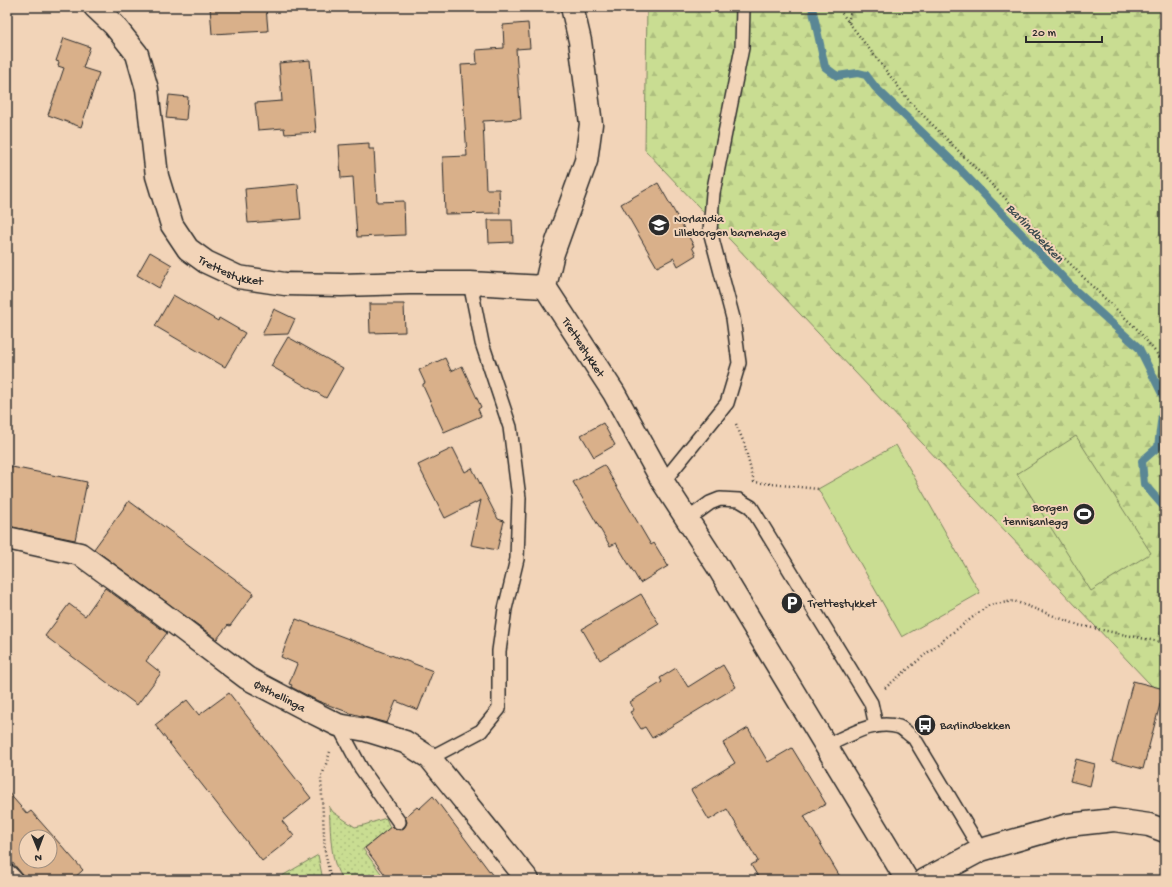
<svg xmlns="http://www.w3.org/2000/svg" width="1172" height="887" viewBox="0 0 1172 887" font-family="'Gochi Hand',sans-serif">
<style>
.grass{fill:url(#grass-dots);stroke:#7a845e}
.forest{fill:url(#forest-firs);stroke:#7a845e}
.garden{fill:#c9dd92;stroke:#7a845e}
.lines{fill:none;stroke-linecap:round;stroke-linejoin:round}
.stream{stroke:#5a8795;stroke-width:8}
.building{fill:#d9b08a;stroke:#2b2b2b;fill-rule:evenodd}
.lane-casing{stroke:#2b2b2b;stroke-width:16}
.street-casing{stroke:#2b2b2b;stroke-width:25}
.path{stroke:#2b2b2b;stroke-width:2.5;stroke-dasharray:1 3;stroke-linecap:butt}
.lane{stroke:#f2d4b8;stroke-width:13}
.street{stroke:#f2d4b8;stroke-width:22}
.labels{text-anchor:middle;stroke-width:4;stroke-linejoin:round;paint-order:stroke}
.poi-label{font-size:12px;fill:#2b2b2b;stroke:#f2d4b8;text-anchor:start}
.street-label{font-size:12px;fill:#2b2b2b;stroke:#f2d4b8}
.water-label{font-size:13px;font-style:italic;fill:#3b4a4e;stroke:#f2d4b8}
</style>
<defs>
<pattern id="grass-dots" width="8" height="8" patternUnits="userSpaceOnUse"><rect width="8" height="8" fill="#c9dd92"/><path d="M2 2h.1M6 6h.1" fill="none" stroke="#adbe7e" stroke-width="1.8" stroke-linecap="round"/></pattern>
<pattern id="forest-firs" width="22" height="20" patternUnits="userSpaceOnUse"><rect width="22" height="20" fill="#c9dd92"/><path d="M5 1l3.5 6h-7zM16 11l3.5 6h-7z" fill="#adbe7e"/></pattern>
</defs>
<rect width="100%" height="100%" fill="#f2d4b8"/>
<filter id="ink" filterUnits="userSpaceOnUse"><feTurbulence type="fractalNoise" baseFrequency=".025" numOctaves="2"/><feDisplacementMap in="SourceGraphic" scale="8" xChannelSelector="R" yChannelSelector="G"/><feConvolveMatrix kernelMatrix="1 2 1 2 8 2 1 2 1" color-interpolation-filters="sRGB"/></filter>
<g filter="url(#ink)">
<g class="grass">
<path d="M329,806L333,812L355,827L364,825L386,818L390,828L363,849L386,880H343C329,862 331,829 329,806Z"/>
<polygon points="318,855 323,880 275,880"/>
</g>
<polygon class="forest" points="647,7 1165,7 1165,700 645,150"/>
<g class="garden">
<polygon points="1076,436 1151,553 1091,591 1017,474"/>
<polygon points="896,445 980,593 902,637 818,489"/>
</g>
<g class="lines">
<polyline class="stream" points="812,7 825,67 837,76 858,73 866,75 875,87 955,164 1075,290 1139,348 1164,398 1158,447 1142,461 1144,484 1165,508"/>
</g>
<g class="building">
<polygon points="210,7 266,7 268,31 212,34"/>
<polygon points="528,23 530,48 516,49 521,119 483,121 486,189 499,189 500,213 445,214 443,157 467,156 461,65 477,64 476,50 504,48 503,25"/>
<polygon points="64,38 90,47 83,68 99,73 81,127 48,115 64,68 58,66 59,62 56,61"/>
<polygon points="310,60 316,132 285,134 284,128 258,130 255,103 282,101 279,63"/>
<polygon points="169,95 188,97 186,120 166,118"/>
<polygon points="369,143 369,149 374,149 377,202 404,201 405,235 357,237 353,177 341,178 339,145"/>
<polygon points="658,183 694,246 692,247 696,255 678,266 674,258 657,267 621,204"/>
<polygon points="298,184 301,219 248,223 245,189"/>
<polygon points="488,220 512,220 513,242 489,243"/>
<polygon points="150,252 172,265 159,288 137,275"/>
<polygon points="173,295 218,321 219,318 245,333 225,367 155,326"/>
<polygon points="369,304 404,304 405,332 370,333"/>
<polygon points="274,309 295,319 288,334 262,335"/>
<polygon points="288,337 343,368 326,398 271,366"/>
<polygon points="445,358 451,371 462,366 481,407 478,409 481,416 444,432 423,386 423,384 425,383 419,370"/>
<polygon points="603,423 615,445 594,457 581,435"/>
<polygon points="453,448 465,472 472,468 498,519 504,521 497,550 471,545 481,500 445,518 418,465"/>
<polygon points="604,465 651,545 654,543 668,566 640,583 616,543 610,546 573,482"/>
<polygon points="7,466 87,482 75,540 7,526"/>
<polygon points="129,501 254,593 230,626 228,625 217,639 94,549"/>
<polygon points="105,588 167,633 146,661 161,673 137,705 45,636 69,604 85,616"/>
<polygon points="641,594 659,624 600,660 582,629"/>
<polygon points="296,619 433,671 418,710 396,701 387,723 350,713 318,701 291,687 292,685 289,684 297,664 281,657"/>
<polygon points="723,665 736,687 652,738 645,727 641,729 630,712 634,710 630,702 662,682 660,678 676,668 688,687"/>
<polygon points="1133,681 1164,689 1143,769 1112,761"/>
<polygon points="229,693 311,798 282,821 294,836 262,861 155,725 187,700 199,715"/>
<polygon points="748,728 768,762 792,748 811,779 826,804 804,816 842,880 760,880 751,865 758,861 727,809 709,820 691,790 735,763 723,743"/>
<polygon points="1076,759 1095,764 1090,786 1070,781"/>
<path d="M7,791L27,814L31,811L83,870L72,880H27L7,856ZM26,837H50V861H26Z"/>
<polygon points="433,796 496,880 389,880 365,848 392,826 396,829 400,830 404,828 406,825 407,822 405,817 417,807 419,809"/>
</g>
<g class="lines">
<g class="lane-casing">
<g id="lane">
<polyline points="663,482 727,403 739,363 733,318 710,231 713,193 742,48 743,7"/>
<polyline points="688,519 710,503 720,499 739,500 751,507 871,703 876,726"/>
<polyline points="338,725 361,768 399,822"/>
<path d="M826,746C848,736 874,719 899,727C904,729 909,735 914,738L981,850"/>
<polyline points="430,758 481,731 499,709 499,651 505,609 517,559 519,498 510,427 482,343 470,283"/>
</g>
</g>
<g class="street-casing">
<g id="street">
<path id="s1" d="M95,7L114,25L137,54L147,89L157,176L172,225L188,249L206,262L238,277L285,284L341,285L409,283H470L545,287"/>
<path id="s2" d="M572,7L580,41L591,124L586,161L553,253L545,287L614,393L663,482L718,567L907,880"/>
<path id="s3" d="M7,538L80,554L160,612L247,678L306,709L338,725L366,730L405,742L430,758L528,880"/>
<polyline points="7,876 11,880"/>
<polyline points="925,880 981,850 1068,825 1114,820 1149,825 1165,831"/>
</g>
</g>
<g class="path">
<polyline points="837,7 910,102 1093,287 1138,330 1165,364"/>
<polyline points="848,22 852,7"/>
<polyline points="736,424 744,443 754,482 818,489"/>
<polyline points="885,688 944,639 989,605 1014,601 1078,625 1165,643"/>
<polyline points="330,752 321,779 325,852 331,880"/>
</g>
<use href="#lane" class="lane"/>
<use href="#street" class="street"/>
</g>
</g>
<defs>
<g id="school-disc" transform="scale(1.15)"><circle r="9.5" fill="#2b2b2b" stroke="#f2d4b8"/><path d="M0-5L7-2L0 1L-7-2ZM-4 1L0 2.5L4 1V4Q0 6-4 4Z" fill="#fff"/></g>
<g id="stadium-disc" transform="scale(1.15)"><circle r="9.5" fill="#2b2b2b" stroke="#f2d4b8"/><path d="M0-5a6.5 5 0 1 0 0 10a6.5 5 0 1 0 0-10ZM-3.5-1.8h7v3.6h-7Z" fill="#fff"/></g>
<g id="parking-disc" transform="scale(1.15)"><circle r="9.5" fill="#2b2b2b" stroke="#f2d4b8"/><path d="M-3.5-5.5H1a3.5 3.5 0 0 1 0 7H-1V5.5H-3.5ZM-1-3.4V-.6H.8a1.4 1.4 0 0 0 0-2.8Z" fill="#fff"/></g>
<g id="bus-disc" transform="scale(1.15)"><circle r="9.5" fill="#2b2b2b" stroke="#f2d4b8"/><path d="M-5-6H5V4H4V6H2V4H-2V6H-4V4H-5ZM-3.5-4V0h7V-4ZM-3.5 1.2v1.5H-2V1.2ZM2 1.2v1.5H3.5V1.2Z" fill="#fff"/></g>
</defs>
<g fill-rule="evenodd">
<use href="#school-disc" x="659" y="225"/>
<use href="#stadium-disc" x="1084" y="514"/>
<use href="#parking-disc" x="792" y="603"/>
<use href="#bus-disc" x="925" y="725"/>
</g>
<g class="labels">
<g class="poi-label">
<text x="674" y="222">Norlandia<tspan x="674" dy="14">Lilleborgen barnehage</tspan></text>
<text x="1068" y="511" text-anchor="end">Borgen<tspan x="1068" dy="14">tennisanlegg</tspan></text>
<text x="808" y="607">Trettestykket</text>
<text x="940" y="729">Barlindbekken</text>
</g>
<g class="street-label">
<text dy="4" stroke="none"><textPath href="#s1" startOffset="316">Trettestykket</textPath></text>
<text dy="4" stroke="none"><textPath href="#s2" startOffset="360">Trettestykket</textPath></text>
<text dy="4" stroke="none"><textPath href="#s3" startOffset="320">Østhellinga</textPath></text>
</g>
<g class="water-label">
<text transform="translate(1036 232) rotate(46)" y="5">Barlindbekken</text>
</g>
</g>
<rect width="1172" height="887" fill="none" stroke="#f2d4b8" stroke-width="24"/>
<rect x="12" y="12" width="1148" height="863" fill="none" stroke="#2b2b2b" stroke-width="1.5" filter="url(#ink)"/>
<g transform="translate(38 849) rotate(179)"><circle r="19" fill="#f2d4b8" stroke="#a29080"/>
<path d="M0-3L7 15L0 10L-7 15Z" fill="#2b2b2b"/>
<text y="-6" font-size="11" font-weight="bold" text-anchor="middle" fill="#2b2b2b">N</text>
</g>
<path d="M1026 36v6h76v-6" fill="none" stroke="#2b2b2b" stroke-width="2"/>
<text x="1032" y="36" font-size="12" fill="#2b2b2b" stroke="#f2d4b8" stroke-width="3" paint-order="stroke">20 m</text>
</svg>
